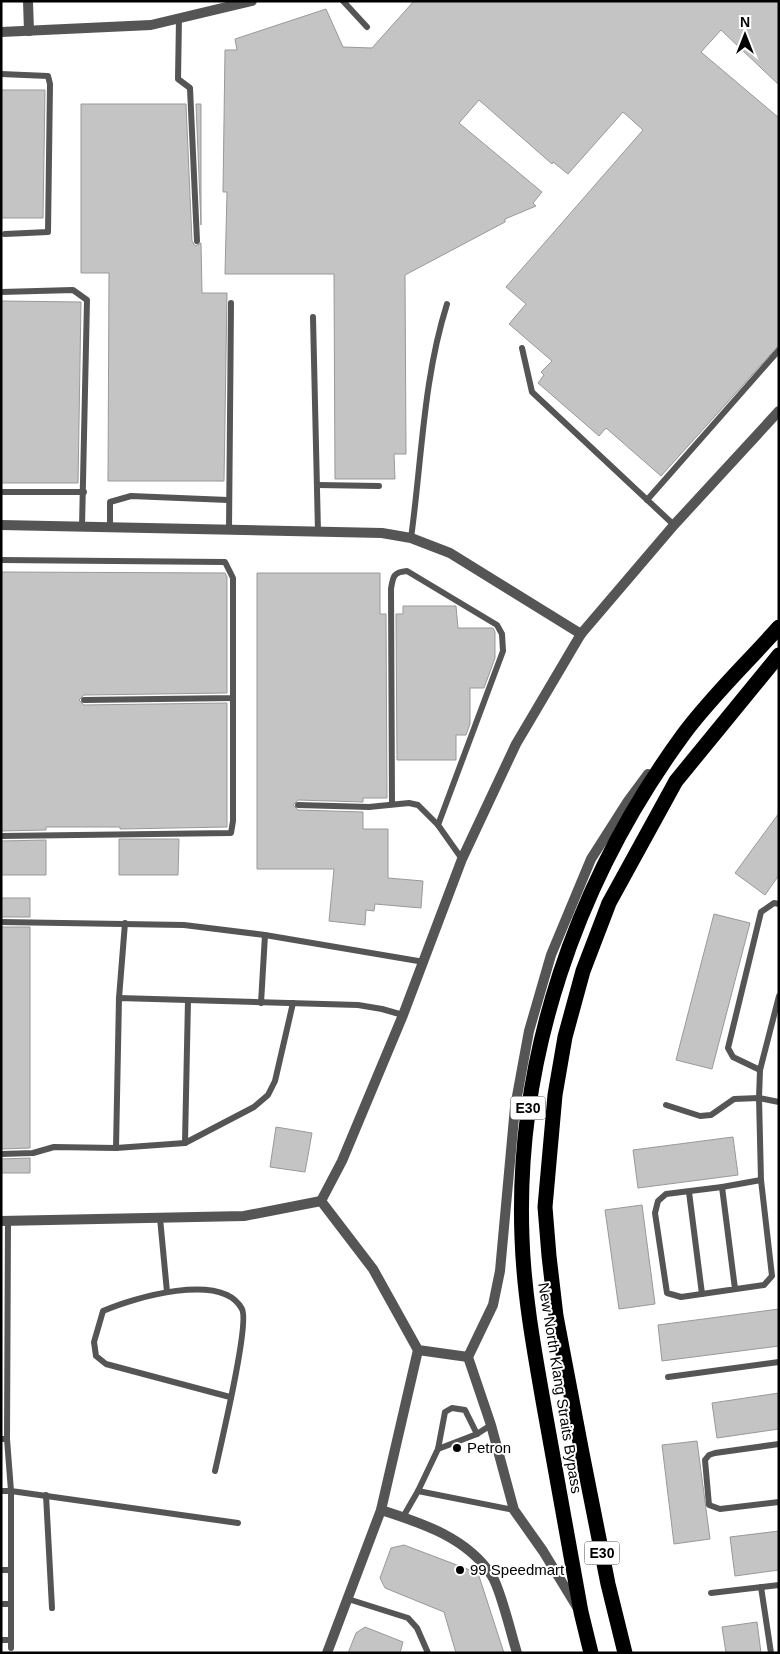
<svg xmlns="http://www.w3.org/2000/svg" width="780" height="1654" viewBox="0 0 780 1654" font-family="Arial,sans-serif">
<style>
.building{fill:#c4c4c4;stroke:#999}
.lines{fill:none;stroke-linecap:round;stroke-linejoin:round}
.service{stroke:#555;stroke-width:6}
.minor{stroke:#555;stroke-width:10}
.motorway{stroke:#000;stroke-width:15}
.poi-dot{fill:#000;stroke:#fff;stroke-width:2}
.labels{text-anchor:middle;stroke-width:4;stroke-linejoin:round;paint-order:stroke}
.shield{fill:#fff;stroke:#4c4c4c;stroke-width:1}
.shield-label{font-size:14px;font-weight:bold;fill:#000}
.street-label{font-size:15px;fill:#000;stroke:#fff}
.poi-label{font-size:15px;fill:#000;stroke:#fff;text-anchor:start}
</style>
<rect width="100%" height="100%" fill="#fff"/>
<g class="building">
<polygon points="414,1 779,1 779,85 721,30 701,52 779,118 779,345 661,476 606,428 599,436 538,383 544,375 541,372 552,361 509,324 526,304 506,287 643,130 623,112 568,174 553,162 552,164 479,100 459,123 542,192 533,203 536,206 505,219 505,222 405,275 406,454 394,454 395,479 335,479 334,274 225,274 227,192 223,192 225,50 237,50 235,39 326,9 343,47 372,48"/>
<polygon points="1,90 45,90 43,218 1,218"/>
<polygon points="81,104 186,104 192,241 195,246 201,243 202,293 227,293 224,481 108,481 109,273 81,273"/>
<polygon points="196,104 201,104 201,225"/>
<polygon points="1,301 81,302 78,483 1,483"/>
<polygon points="1,572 225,573 227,577 227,693 84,695 79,700 84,705 227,703 227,827 120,829 120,827 46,827 46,830 1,831"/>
<polygon points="257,573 380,573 380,614 386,614 387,798 363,798 363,802 298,800 293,805 298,810 363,812 363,829 388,829 388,878 423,881 421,908 375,904 374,911 366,910 365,925 329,921 334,869 257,869"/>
<polygon points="403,606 456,606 458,628 493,628 495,632 495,658 484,688 470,688 470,724 466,735 456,735 456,760 397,760 396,614 403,614"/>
<polygon points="779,813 779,875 765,895 735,873"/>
<polygon points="119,839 179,839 178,875 119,875"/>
<polygon points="46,840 46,875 1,875 1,841"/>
<rect x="1" y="898" width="29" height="19"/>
<polygon points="714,914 750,923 712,1069 676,1060"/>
<polygon points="1,927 30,927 30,1148 1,1149"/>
<polygon points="276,1127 312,1133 305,1172 270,1167"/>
<polygon points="733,1137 738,1175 638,1188 633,1150"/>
<polygon points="30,1158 30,1173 1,1173 1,1159"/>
<polygon points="642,1205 655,1304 619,1309 605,1210"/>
<polygon points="779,1309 779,1346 662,1361 658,1325"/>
<polygon points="779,1393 779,1429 717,1438 712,1403"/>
<polygon points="697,1441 710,1539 674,1544 662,1445"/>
<polygon points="779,1531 779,1570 735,1576 730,1537"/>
<polygon points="404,1545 478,1573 504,1653 456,1653 444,1612 385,1588 380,1578 391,1548"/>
<polygon points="757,1622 761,1653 726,1653 722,1627"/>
<polygon points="365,1627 403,1642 400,1653 348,1653 356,1633"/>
</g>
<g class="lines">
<g class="service">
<polyline points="343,1 367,27"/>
<polyline points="179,18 178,79 190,88 197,241"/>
<polyline points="1,74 48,76 50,84 48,232 5,234"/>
<polyline points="1,292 73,290 87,300 82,527"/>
<polyline points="313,317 318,532"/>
<polyline points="522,348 532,392 674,525"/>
<polyline points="318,485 379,486"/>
<polyline points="1,492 84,492"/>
<polyline points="647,500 779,350"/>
<polyline points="110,528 110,502 131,496 228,500"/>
<polyline points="229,530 231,303"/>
<path d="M411,538C422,459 423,380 447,304"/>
<polyline points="1,560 225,562 233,578 233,698 84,700"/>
<path d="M392,804L391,589C393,577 393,572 407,571L497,625L502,634L503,651L438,825"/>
<polyline points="298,805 369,807 409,803 418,805 438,825 462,859"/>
<polyline points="1,836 231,833 233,821 233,698"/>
<polyline points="1,922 184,925 265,935 424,962"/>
<polyline points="119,998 125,923"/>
<polyline points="261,1003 265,935"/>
<polyline points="760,1070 733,1057 728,1048 761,912 774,903 779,904"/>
<polyline points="666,1105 700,1116 711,1115 734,1099 759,1098 779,1102"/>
<polyline points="185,1143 188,1000"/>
<polyline points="116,1148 185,1143 254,1107 268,1095 275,1081 293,1003"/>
<polyline points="1,1154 33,1153 54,1147 116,1148 119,998 358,1005 382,1009 403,1015"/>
<polyline points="722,1187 761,1180"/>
<polyline points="689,1192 702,1294"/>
<polyline points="160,1218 167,1292"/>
<polyline points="735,1289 722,1187 666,1194 658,1201 655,1213 667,1293 681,1297 764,1285 772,1276 761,1180 759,1098 760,1070 779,996"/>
<polyline points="668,1377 779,1362"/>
<polyline points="1,1439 7,1439 8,1221"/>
<polyline points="7,1439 11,1491 238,1523"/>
<polyline points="779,1444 715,1453 709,1455 705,1460 709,1505 720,1509 779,1502"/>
<polyline points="438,1449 445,1412 452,1408 465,1410 477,1434"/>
<path d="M215,1471C220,1448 250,1323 242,1309C222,1271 133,1298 103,1311L94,1342L96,1356L106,1364L230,1397"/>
<polyline points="1,1491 11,1491 11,1648"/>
<polyline points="418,1491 514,1510"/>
<polyline points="46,1495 52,1608"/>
<polyline points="403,1517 418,1491 438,1449 477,1434 491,1425"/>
<polyline points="1,1570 11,1570"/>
<polyline points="761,1587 771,1653"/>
<polyline points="711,1593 779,1585"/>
<polyline points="348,1599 408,1618 417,1628 428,1653"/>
<polyline points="1,1604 11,1604"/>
<polyline points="1,1640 11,1640"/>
</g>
<g class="minor">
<polyline points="28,1 29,31"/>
<polyline points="1,32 151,25 252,1"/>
<polyline points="1,525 382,533 411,538 450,553 581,634"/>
<polyline points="321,1201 342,1161 403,1015 462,859 516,744 581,634 674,525 779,411"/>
<polyline points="1,1221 244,1216 321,1201 373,1269 418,1350 468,1357"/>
<path d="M381,1510C422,1523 468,1538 492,1576C501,1590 511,1634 517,1653"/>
<polyline points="577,1607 543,1551 514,1510 491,1425 468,1357 493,1305 500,1271 515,1107 529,1031 551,955 591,859 628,801 648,774"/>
<polyline points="327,1653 381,1510 418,1350"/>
</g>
<g class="motorway">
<path d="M591,1653L581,1612C569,1545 557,1479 545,1412C535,1355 524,1297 522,1238C515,1058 577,880 683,735C710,698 748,662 779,627"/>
<polyline points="625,1653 608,1584 582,1453 556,1316 549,1256 545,1207 555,1095 565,1037 583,971 609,903 676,781 779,655"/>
</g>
</g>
<g class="poi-dot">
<circle cx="457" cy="1448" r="5"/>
<circle cx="460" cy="1570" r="5"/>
</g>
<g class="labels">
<g class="shield">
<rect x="510.5" y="1096.5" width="35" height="23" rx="4"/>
<rect x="584.5" y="1541.5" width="35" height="23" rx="4"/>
</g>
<g class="shield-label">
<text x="528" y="1113">E30</text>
<text x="602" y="1558">E30</text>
</g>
<g class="street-label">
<text transform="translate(560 1388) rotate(81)" y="5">New North Klang Straits Bypass</text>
</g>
<g class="poi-label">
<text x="467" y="1453">Petron</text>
<text x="470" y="1575">99 Speedmart</text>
</g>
</g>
<rect width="780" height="1654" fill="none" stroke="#000000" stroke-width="5"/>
<g transform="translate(745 35)" stroke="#ffffff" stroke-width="4" paint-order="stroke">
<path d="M0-4L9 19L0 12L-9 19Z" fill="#000000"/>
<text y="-8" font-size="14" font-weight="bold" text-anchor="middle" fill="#000000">N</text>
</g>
</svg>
